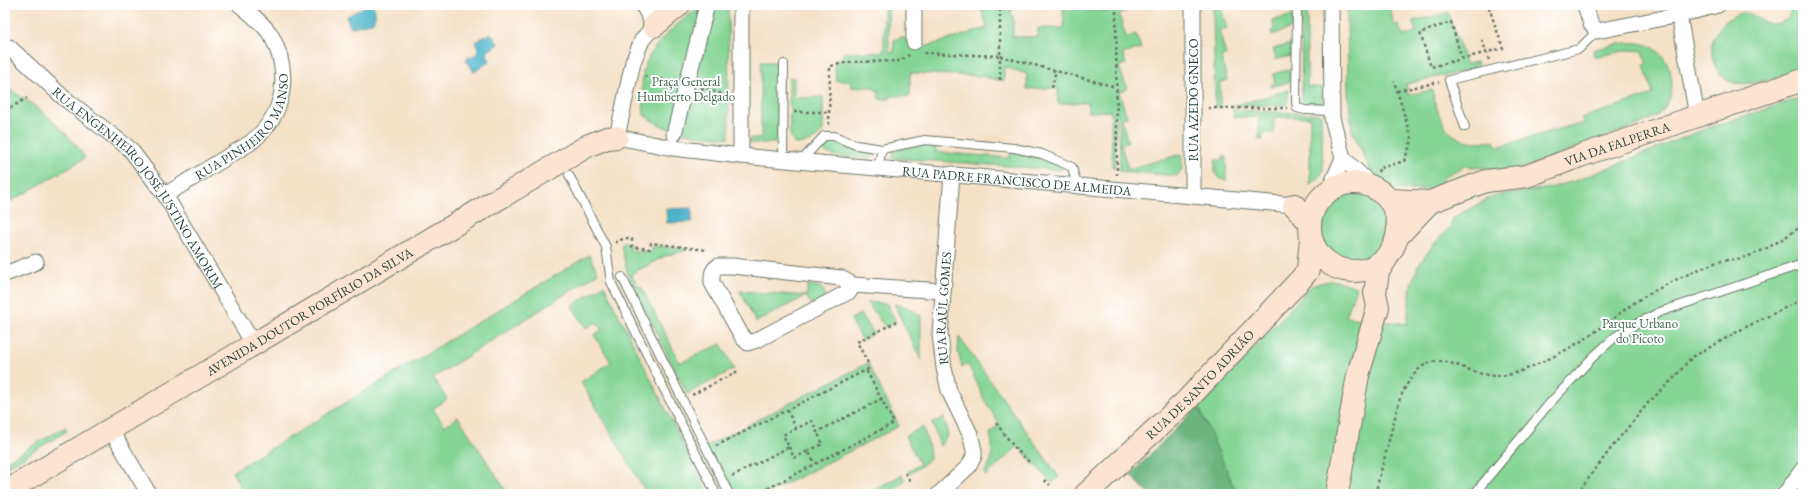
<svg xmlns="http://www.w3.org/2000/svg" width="1808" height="499" viewBox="0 0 1808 499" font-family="'EB Garamond',serif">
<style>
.green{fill:#85d595;stroke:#528964}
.forest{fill:#6cb67e;stroke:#467a59}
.water{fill:#4cb4ca;stroke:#36787f}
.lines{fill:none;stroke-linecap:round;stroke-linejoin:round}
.lane-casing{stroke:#6a7667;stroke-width:10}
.street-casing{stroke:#6a7667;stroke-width:17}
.secondary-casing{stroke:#6a7667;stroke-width:24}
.path{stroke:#6a7667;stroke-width:2.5;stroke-dasharray:3 3;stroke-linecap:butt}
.lane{stroke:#fff;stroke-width:8}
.street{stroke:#fff;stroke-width:15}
.secondary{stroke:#fde4d1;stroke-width:22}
.labels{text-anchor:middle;stroke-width:4;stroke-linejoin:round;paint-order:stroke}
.park-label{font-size:13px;fill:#38634c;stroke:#fff}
.street-label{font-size:13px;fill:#1f3d34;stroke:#fff}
</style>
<rect width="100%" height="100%" fill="#fff"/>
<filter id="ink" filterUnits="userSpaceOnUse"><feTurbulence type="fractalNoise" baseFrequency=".025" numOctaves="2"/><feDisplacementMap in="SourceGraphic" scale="8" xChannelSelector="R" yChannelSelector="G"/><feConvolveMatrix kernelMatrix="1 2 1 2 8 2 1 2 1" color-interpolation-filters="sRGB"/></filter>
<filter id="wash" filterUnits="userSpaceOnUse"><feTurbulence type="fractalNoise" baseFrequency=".012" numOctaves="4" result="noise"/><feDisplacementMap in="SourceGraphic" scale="16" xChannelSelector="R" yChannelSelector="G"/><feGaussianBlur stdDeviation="0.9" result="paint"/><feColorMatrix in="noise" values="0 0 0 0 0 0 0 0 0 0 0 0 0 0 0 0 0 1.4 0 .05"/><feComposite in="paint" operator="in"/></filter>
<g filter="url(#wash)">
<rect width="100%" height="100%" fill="#f5e1c6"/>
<g class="green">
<path d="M703,5H728L729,138C698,135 670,135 644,115C643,101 640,79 645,65C656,39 680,21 703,5Z"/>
<polygon points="884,5 888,5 889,52 894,52 894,40 901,37 928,46 987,28 980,5 1012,5 1011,15 1013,16 1013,37 1038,37 1038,28 1064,28 1063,9 1087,9 1088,11 1112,11 1112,5 1124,5 1126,11 1119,14 1126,37 1136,34 1141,48 1123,54 1126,64 1119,66 1127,89 1119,92 1127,117 1121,119 1128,142 1121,145 1128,169 1178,155 1182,156 1182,169 1177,176 1120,171 1119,117 1116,115 1115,167 1112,167 1111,111 1088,112 1088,102 1058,104 1058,88 1027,89 1027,74 1004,67 1004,81 980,76 910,73 910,96 890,96 890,99 879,99 879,90 875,90 874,87 851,87 850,81 836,81 834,61 843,60 843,53 884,52"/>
<polygon points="1213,5 1220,5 1227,28 1219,30 1226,55 1221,57 1227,80 1220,83 1220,107 1215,107"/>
<polygon points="1301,5 1307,5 1307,87 1322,87 1322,108 1305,107 1302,105"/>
<path d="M1347,5H1389L1394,25L1398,24L1403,36L1416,32L1412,21L1448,13L1466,64L1477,62L1478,68L1406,84L1408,95L1432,90C1441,129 1450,146 1494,141L1497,147L1565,127L1583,124L1582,118L1653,94L1644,65L1647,64L1642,51L1629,50L1594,57L1593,50C1609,46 1627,40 1644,44C1672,51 1681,91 1662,111C1656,118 1646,121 1638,125L1514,171L1464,166L1444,177L1441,185C1421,193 1396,191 1376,183L1352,130L1348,92Z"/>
<path d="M1792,5H1803V67C1786,76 1752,88 1732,82C1716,78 1708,53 1713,39C1716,31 1724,22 1730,18C1757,0 1760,37 1788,19Z"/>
<polygon points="1292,15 1292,28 1272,35 1271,32 1275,30 1272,21"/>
<polygon points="1291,44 1291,56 1274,60 1276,58 1273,49"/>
<polygon points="761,62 778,62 778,143 750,143 750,138 761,138"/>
<polygon points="1290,69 1291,70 1289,82 1271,87 1271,85 1275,83 1273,74"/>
<path d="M789,78H794V98L823,97V131C814,141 808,144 794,144L790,134Z"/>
<path d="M5,87C31,102 45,113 66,134C73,142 80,149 85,158L8,203L5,198Z"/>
<polygon points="1289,90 1287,105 1233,106"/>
<path d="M1803,97V494H1237L1199,408L1311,286C1333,279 1335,279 1356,287L1346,317L1407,324L1411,285L1418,266L1434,244L1450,227L1454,217L1493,196L1550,188L1578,180L1702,130Z"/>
<polygon points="1233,110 1321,114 1323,171 1318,179 1310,184 1310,117 1274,117 1274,133 1263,133 1263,140 1259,140 1259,117 1234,117"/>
<path d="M834,139L855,149L872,152L871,158C855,157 828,160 819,146L826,140Z"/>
<polygon points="926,144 936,145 936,152 1010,158 1010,151 1046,159 1061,166 1062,170 892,158 894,151"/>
<polygon points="1223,156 1226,156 1226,181 1219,178 1215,173 1215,160 1223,160"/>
<circle cx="1353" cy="226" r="35"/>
<polygon points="625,242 630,243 630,250 651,252 653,246 684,248 684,251 665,256 631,274 637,285 642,288 680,363 721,344 734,369 687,394 628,275 621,245"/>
<polygon points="589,255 598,273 433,378 447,399 433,409 445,426 458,417 508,494 245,494 232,472"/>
<polygon points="604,285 708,494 647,494 581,382 611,362 594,335 602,330 596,322 586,328 572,306"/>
<path d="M808,285C817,286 823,285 825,295L823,300L811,304L806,296L756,322L740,291L806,296Z"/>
<polygon points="867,302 887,304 896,322 885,327"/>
<polygon points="894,304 907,307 920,315 921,320 921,360"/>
<polygon points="860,314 874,333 862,340 851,319"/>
<path d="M959,337L1059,477L1052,483L1018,446L986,476L984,473C993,461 994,449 990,434L999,424L984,399L968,364L962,367L958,352Z"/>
<polygon points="868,363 899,426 766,494 729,494 705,447"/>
<polygon points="944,417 948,435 940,446 932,423"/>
<polygon points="65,427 67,431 5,468 5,462"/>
<polygon points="923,427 929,448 930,459 910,474 908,471 920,464 905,436"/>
<polygon points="902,475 905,480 891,494 875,494 873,490"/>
</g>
<polygon class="forest" points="1199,408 1237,494 1149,494 1130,475 1191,413"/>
<g class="water">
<path d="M367,5H373C376,12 376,15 373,22L353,27L350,26L346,17Z"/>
<polygon points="491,33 498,44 488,51 487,55 490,61 474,72 466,59 477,54 478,48 475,42"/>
<polygon points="692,208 692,222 667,223 666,209"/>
</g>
</g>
<g filter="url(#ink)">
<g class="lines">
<g class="lane-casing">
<g id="lane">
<polyline points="1297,5 1296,102 1297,108 1305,110 1331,111"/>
<polyline points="1465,127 1449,80 1579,49 1597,31"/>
<polyline points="783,160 784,64"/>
<polyline points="801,161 824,136 834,136 856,145 882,149 925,140 1014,148 1042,154 1072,167 1077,186"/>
<polyline points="878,167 882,149"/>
<polyline points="569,175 606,247 611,282 716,494"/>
<polyline points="622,277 729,494"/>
<polyline points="1474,494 1549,404 1592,358 1615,337 1636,324 1660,312 1803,264"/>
</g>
</g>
<g class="street-casing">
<g id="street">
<path id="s1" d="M643,5L654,26L642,40L633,62L617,137L673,148L741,156L1294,205"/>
<polyline points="1331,5 1332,118 1343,158 1373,187"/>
<polyline points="1585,5 1591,24 1597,31 1679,15 1718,5"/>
<polyline points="1679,15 1697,116"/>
<polyline points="914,42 914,5"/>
<path id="s2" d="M5,47H9L64,98L130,149L165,195L254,345"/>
<polyline points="674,134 707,5"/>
<polyline points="741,156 741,5"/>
<polyline points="1329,190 1343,158"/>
<path id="s3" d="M165,195L250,143C285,116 292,74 271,35C263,23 251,14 240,5"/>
<polyline points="1193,196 1193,5"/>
<polyline points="5,274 36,262"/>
<path d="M853,285L850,291L757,340L748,343L743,338L712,283C712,275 711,271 718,266H732L841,278L853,285L942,291"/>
<polyline points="111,430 149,494"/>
<path id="s4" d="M939,494L969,466L974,456V450L970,434L949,391L944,368L940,334L952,174"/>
<polyline points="1785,494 1803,469"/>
</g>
</g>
<g class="secondary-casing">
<g id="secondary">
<polyline points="654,26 679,5"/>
<circle cx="1354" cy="227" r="44"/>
<path id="s5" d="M1391,200L1430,202L1486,181L1527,176L1580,156L1803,80"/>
<polyline points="1294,205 1310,223"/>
<polyline points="1397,237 1430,202"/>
<path id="s6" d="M5,492L589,145L607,138L617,137"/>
<path id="s7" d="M1086,494L1186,401L1302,278L1308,270L1311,238"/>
<polyline points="1337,494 1358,375 1378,307 1375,293 1378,272 1388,256"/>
</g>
</g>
<g class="path">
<polyline points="1116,5 1117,175"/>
<polyline points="1482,40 1489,60"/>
<polyline points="924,53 1000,56 1000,5"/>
<polyline points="1462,59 1451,22 1420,33 1431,67 1503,48 1488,5"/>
<polyline points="644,76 672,82"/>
<polyline points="1000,80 1000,56 1116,87"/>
<polyline points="701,88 727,95"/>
<polyline points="1052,88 1056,70"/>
<polyline points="1397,91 1439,82"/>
<polyline points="1208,108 1287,108"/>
<polyline points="5,111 27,98"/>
<polyline points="794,112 829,112"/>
<polyline points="829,125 830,66 849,62 900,61 909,55"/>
<polyline points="1379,172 1378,169 1404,161 1412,140 1394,81"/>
<polyline points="617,243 616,242 625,238 632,239 632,247 650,249 651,243 707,250"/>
<polyline points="868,363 857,342 896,322"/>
<polyline points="692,395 740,370"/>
<polyline points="787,410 796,428"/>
<polyline points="996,423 1015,448 1029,462"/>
<polyline points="716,446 870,368"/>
<polyline points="789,447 794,458 808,451 815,464"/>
<polyline points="808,451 823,444 817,432"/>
<polyline points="905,473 910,481"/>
<polyline points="732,476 789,447 783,435 812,421 817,432 885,397"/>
<polyline points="1044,480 1050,485"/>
<polyline points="870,492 871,494"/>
<polyline points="757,494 894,423 866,370"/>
<path d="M1375,494L1400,398C1435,322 1464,390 1515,373C1537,366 1576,346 1595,332C1611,321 1625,308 1642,298C1664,285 1689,273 1712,264C1721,260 1733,260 1742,258C1766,251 1783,239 1803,225"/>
<polyline points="1577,494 1612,447 1648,403 1673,379 1691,358 1744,328 1803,299"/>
</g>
<use href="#lane" class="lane"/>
<use href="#street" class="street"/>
<use href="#secondary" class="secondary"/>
</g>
</g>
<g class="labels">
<g class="park-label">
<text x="686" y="86">Praça General<tspan x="686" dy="15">Humberto Delgado</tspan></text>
<text x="1640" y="328">Parque Urbano<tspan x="1640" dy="15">do Picoto</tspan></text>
</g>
<g class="street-label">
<text transform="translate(1193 100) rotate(-90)" y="5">RUA AZEDO GNECO</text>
<text dy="5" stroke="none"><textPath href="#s3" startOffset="108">RUA PINHEIRO MANSO</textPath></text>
<text dy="5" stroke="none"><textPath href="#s5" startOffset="236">VIA DA FALPERRA</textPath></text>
<text dy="5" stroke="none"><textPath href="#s1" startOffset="545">RUA PADRE FRANCISCO DE ALMEIDA</textPath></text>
<text dy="5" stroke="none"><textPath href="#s2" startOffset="197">RUA ENGENHEIRO JOSÉ JUSTINO AMORIM</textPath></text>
<text dy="5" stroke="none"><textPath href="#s4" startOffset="206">RUA RAÚL GOMES</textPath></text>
<text dy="5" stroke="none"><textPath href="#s6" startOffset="354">AVENIDA DOUTOR PORFÍRIO DA SILVA</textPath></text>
<text dy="5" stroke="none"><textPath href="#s7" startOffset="158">RUA DE SANTO ADRIÃO</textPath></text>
</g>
</g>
<rect width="1808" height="499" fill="none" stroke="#fff" stroke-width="20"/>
</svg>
